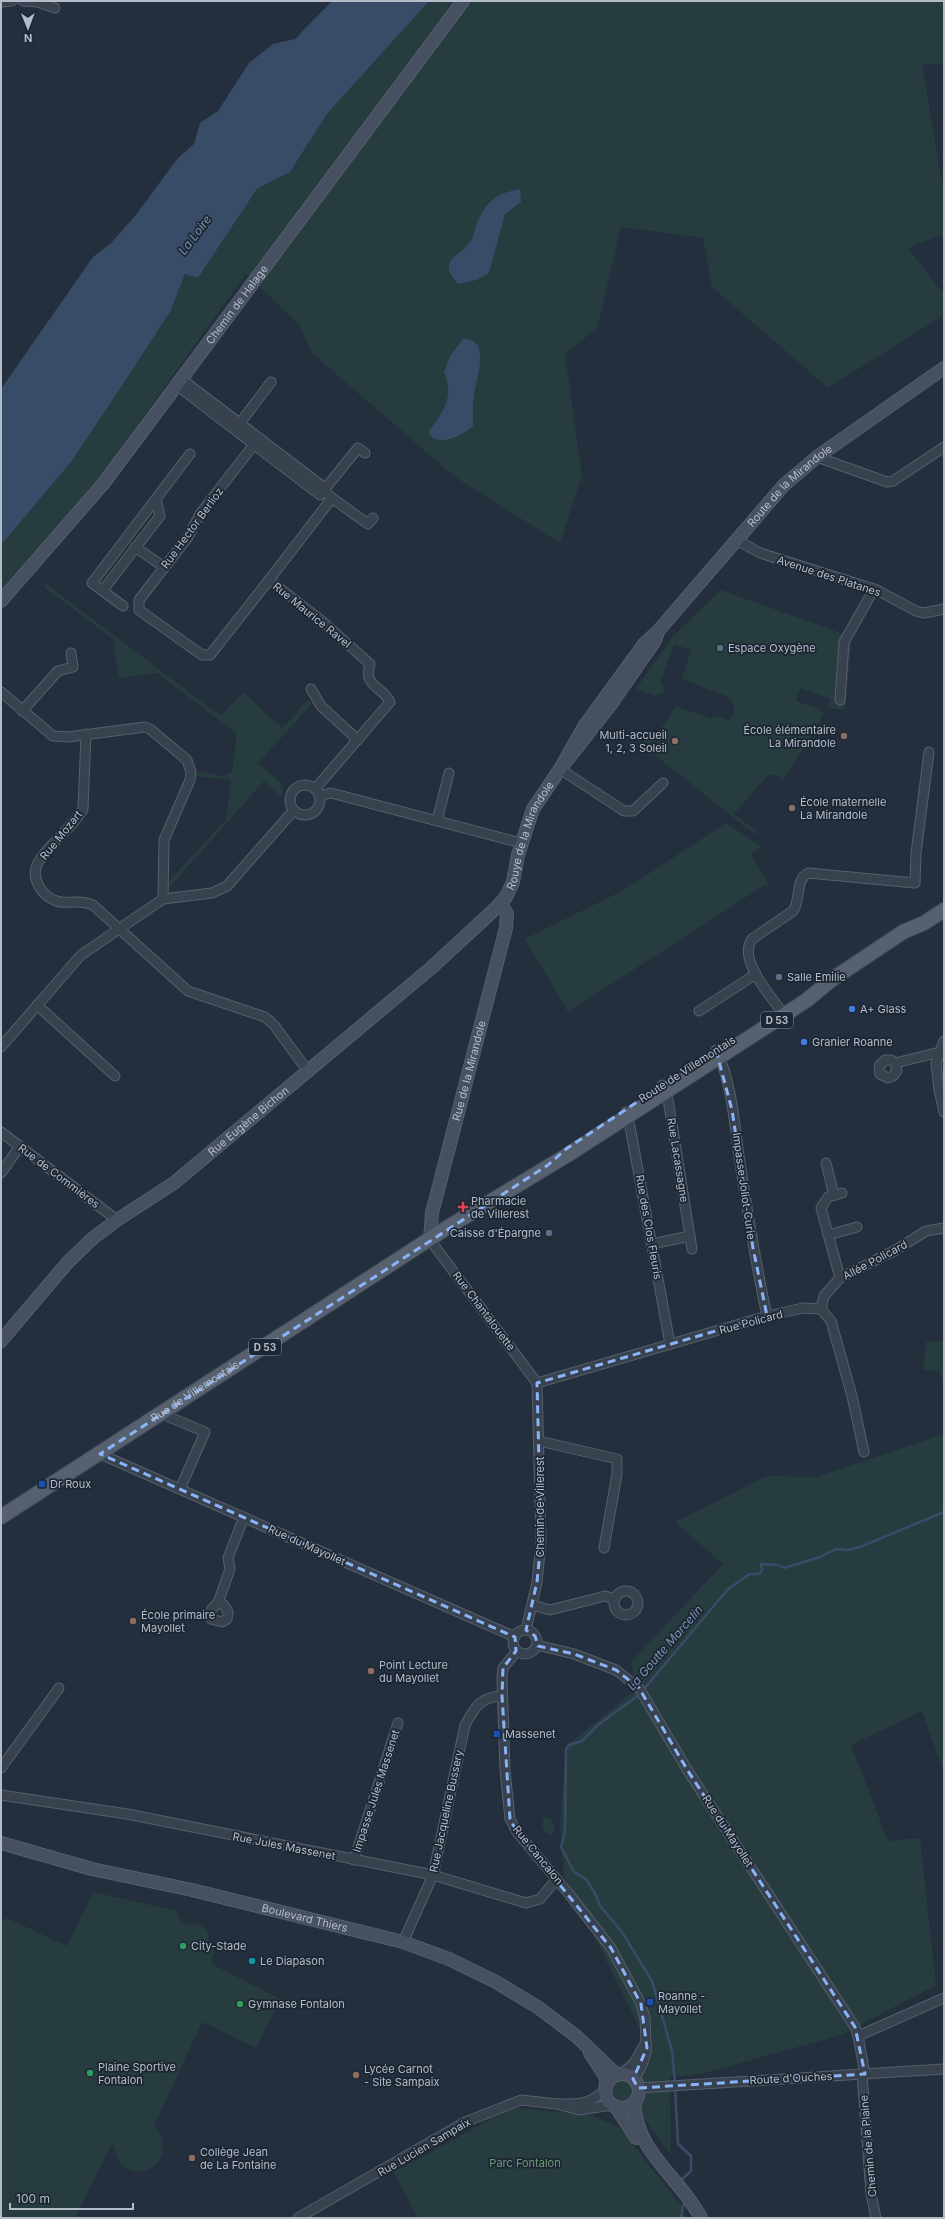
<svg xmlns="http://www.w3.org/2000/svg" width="945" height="2219" viewBox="0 0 945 2219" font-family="Inter,sans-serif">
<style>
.green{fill:#263c3f}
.water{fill:#394c67}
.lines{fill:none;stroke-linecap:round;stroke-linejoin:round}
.stream{stroke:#394c67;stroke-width:2.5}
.street-casing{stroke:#565f6c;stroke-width:11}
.secondary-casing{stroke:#565f6c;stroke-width:14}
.primary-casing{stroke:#414a57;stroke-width:16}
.street{stroke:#38414e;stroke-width:9}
.secondary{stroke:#465061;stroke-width:12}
.primary{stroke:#56606e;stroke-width:14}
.marked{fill:none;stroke:#8ab4f8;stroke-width:3;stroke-dasharray:8 5;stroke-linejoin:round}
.service-dot{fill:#5c6f8a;stroke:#1d2633;stroke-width:1.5}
.education-dot{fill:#8d6e63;stroke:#1d2633;stroke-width:1.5}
.shop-dot{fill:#3f7fe0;stroke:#1d2633;stroke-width:1.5}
.health-dot{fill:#e0444e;stroke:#1d2633;stroke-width:1.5}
.transit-dot{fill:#1a4fb4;stroke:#1d2633;stroke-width:1.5}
.leisure-dot{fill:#2e9e5b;stroke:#1d2633;stroke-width:1.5}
.culture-dot{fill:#0f9aa8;stroke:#1d2633;stroke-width:1.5}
.labels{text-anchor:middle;stroke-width:3.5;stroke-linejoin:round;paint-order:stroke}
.shield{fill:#1d2633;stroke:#878f9c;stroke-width:1}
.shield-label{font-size:10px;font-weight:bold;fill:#b4bcc9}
.street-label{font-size:11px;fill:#b4bcc9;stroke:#1d2633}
.poi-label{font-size:11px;fill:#b4bcc9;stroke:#1d2633;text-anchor:start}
.park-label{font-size:11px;fill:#6b9a76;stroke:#1d2633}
.water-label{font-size:12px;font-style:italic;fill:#7c92b1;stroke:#1d2633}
</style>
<rect width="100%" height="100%" fill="#242f3e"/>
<g class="green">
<polygon points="429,1 944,1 944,64 922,65 944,195 944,234 908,248 944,295 944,315 828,388 712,287 703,238 621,227 597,328 565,354 582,476 560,543 455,477 312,353 299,324 246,274 99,478 1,590 1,545 71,462 112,401 170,312 185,273 198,278 257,189 290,172 327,114"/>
<polygon points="46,584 221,716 243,692 282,728 308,700 312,704 258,763 283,785 281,797 264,781 168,889 168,882 226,820 231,780 196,776 196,771 223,776 232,772 237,734 157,673 119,678 113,639 44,587"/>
<polygon points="721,590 852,637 845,710 828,708 831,699 800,688 796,701 818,709 824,714 783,780 777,775 768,775 734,814 760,834 752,832 642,745 649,735 656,736 676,706 711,719 715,716 728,720 734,714 734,705 729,697 682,679 691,650 674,644 660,684 665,686 663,692 655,696 636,689 671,639"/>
<polygon points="726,823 762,847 751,854 768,883 568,1012 525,939 624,890"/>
<polygon points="944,1341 944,1384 939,1372 923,1369 926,1342"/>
<polygon points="944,1434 944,1773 922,1711 851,1745 888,1841 920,1838 936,1985 841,2035 701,2074 670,2077 671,2155 630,2099 618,2102 611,2094 612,2086 616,2081 609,2071 632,2057 644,2037 564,1875 560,1824 566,1746 636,1690 631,1662 723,1564 675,1522 766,1476 816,1477"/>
<path d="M545,1817L551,1819L554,1825V1832L550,1835L547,1834C542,1829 541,1823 545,1817Z"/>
<path d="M93,1892L177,1911L181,1922C198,1926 213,1922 207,1946L214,1947L212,1964L280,1999L256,2048L202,2022L154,2126C179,2154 146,2185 122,2165C115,2158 117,2150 112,2143L75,2218H1V1924L5,1917L67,1946Z"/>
<polygon points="518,2108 590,2115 619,2127 681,2205 687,2218 418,2218 394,2172 495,2117"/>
</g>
<g class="water">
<polygon points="332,1 429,1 327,114 290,172 257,189 198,278 185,274 170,312 112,401 71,462 1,545 1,389 93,257 110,244 135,216 178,158 194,144 200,123 218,111 249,63 273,44 295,39"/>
<path d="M520,189L521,202L505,214L489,273L476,280L458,284C436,260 459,257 471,241C474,236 475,228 477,223C485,202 497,193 520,189Z"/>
<path d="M463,339C492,338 476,380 474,395C472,405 473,416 473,426C463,435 437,449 428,432C443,412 455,398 444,372L450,356Z"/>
</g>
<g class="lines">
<g class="stream">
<polyline points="675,2083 672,2051 652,1981 622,1932 600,1906 596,1895 586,1879 574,1872 561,1847 565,1831 566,1749 569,1745 582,1741 599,1724 639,1695 728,1589 750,1574 759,1574 762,1570 761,1564 778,1565 784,1568 820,1557 836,1549 848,1550 860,1547 944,1512"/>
<polyline points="675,2088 678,2144 691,2156 691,2171 679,2182"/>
<polyline points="681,2218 683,2206 686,2203"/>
</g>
<g class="street-casing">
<g id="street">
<polyline points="23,1 38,2 55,8"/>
<polyline points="1,2 12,1"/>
<polyline points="180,378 326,489"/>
<polyline points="175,384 320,495 358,448 365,453"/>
<polyline points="237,427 271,382"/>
<polyline points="259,438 200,514 188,537 139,600 139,610 202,655 210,655 269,580"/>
<polyline points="817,457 887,482 893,481 944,447"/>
<polyline points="332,498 368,524 373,518"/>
<polyline points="737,540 760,553 877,590 916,611 924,613 944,609"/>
<polyline points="135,547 164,567"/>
<polyline points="103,590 160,516 156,499"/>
<polyline points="123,606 92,583 190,454"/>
<polyline points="311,689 321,706 358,740"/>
<polyline points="1,692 53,736 68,737 145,727 150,729 187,760 191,772 190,780 164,840 163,899"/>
<polyline points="840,700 844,642 874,589"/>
<polyline points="22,711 58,671 73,667 71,653"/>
<path d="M86,734L83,809C72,829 44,848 37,865C31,879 42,895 54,900C66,906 77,898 93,905L188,991L265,1017L274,1025L307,1070"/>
<polyline points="560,769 624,811 633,811 663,783"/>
<circle cx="305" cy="800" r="15"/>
<path d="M315,789L390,702C382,685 363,688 370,664L322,621L269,580L332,498L324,491"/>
<polyline points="319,796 331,793 521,843"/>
<polyline points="437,821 449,773"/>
<polyline points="37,1005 115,1076"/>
<polyline points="699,1011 756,974"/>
<path d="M784,1015C772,997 737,960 752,939L793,911C801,900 795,880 808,873L915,883L916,853L929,752"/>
<polyline points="944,1041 936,1063 939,1090 944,1112"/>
<polyline points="1,1047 81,955 163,899 212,893 227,886 294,810"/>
<path d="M716,1050C732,1080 735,1130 740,1163C748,1215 756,1265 767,1316"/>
<polyline points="895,1063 897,1071 893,1076 888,1078 880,1074 879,1066 885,1060 891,1060 895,1063 940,1052"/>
<polyline points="662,1085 668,1099 692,1249"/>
<polyline points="626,1112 629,1121 670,1344"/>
<polyline points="1,1132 117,1220"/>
<polyline points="826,1163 834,1195"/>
<polyline points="1,1173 20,1146"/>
<polyline points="828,1235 857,1227"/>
<polyline points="430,1240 537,1383 541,1542 537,1582 526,1630"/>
<polyline points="652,1244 690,1236"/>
<polyline points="840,1278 821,1208 828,1197 842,1193"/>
<polyline points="821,1309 824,1296 840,1278 894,1251 926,1231 944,1228"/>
<polyline points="537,1383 767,1316 803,1308 821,1309 831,1321 852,1396 864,1452"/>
<polyline points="162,1414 205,1432 180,1489"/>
<polyline points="539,1441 617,1459 617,1474 604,1548"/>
<polyline points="100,1454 515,1637"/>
<circle cx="626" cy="1603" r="12"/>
<polyline points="218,1603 224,1605 228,1612 227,1619 222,1622 211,1619 209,1614 212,1609 218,1603 230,1569 228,1558 244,1517"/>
<polyline points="532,1605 550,1610 605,1596 615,1599"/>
<circle cx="525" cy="1642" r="12"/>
<polyline points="537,1645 574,1654 616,1670 639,1688 688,1771 855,2027 858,2036 865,2074"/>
<polyline points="517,1651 503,1668 502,1678 505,1770 510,1819 517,1832 569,1894 611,1948 641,2004 645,2018 646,2042"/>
<polyline points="1,1768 59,1688"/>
<polyline points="1,1795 127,1814 433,1875 526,1903 540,1899 556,1880"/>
<polyline points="354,1860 398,1723"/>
<path d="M403,1942L433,1875L465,1725C475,1707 480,1697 502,1696"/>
<polyline points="858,2036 944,1998"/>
<path d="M621,2074L633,2065L646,2042C648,2054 641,2070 633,2079"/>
<polyline points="862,2074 871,2194 876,2218"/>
<polyline points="638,2088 944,2069"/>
<path d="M605,2090C588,2105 580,2104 557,2104L579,2110L612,2105"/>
<polyline points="298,2218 465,2122 521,2100 557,2104"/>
</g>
</g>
<g class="secondary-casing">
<g id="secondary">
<path id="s1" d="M1,601L103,484L463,1"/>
<path id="s2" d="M659,630L784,485L817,457L944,368"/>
<path id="s3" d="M430,1240L432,1213L506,928L507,914L501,903"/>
<path id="s4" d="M1,1341L68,1262L93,1238L117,1220L174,1183L431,968L495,909L506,897L513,882L518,855L533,809L560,769L585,725L644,644L659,630L654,642L609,707L560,769"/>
<path id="s5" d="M1,1843L92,1869L192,1890L403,1942L449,1959L496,1982L539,2008L576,2036L617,2075"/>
<polyline points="590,2053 605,2076 607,2084"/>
<circle cx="622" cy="2091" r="17"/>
<path d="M634,2103C637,2154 679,2176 701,2218"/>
<polyline points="616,2107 636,2138"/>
</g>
</g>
<g class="primary-casing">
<g id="primary">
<path id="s6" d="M1,1517L445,1229L569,1154L778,1019L807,1000L831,980L903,932L924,923L944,910"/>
</g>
</g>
<use href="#street" class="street"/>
<use href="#secondary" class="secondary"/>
<use href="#primary" class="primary"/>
</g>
<path class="marked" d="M716,1050L732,1110L753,1248L767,1316L537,1383L541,1542L537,1582L526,1630L535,1636L538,1646L574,1654L616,1670L639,1688L688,1771L855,2027L865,2074L638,2088L633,2079L647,2048L641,2004L611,1948L517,1832L510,1819L502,1696L503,1668L516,1651L515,1637L100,1454L548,1165L566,1149Z"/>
<g class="service-dot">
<circle cx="720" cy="648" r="4"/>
<circle cx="779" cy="977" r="4"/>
<circle cx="549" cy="1233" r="4"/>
</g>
<g class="education-dot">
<circle cx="844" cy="736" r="4"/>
<circle cx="675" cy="741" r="4"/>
<circle cx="792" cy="808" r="4"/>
<circle cx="133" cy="1621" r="4"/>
<circle cx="371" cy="1671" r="4"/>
<circle cx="356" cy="2075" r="4"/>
<circle cx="192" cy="2158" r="4"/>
</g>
<g class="shop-dot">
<circle cx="852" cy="1009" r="4"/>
<circle cx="804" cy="1042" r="4"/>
</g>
<path class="health-dot" d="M461 1201h4v4h4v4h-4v4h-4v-4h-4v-4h4z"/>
<g class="transit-dot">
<rect x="38" y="1480" width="8" height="8" rx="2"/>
<rect x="493" y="1730" width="8" height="8" rx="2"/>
<rect x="646" y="1998" width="8" height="8" rx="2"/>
</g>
<g class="leisure-dot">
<circle cx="183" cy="1946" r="4"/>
<circle cx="240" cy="2004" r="4"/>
<circle cx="90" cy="2073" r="4"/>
</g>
<circle class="culture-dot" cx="252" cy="1961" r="4"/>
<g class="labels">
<g class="shield">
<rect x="761" y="1012" width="32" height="16" rx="3"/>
<rect x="249" y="1339" width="32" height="16" rx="3"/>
</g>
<g class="shield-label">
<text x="777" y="1024">D 53</text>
<text x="265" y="1351">D 53</text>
</g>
<g class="street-label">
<text dy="4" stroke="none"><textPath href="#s1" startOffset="379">Chemin de Halage</textPath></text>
<text dy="4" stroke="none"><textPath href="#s2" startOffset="195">Route de la Mirandole</textPath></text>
<text transform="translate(192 528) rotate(-54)" y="4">Rue Hector Berlioz</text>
<text transform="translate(829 576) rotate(18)" y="4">Avenue des Platanes</text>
<text transform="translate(312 615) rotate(39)" y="4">Rue Maurice Ravel</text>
<text transform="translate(61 835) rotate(-51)" y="4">Rue Mozart</text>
<text dy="4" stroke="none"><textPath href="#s4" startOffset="741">Rouye de la Mirandole</textPath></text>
<text transform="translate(687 1069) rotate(-33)" y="4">Route de Villemontais</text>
<text dy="4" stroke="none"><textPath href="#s3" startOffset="174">Rue de la Mirandole</textPath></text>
<text dy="4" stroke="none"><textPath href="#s4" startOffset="333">Rue Eugène Bichon</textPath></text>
<text transform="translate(678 1160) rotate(81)" y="4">Rue Lacassagne</text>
<text transform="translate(59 1176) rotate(37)" y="4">Rue de Commières</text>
<text transform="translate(744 1186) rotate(82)" y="4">Impasse Joliot-Curie</text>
<text transform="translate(649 1227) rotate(80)" y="4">Rue des Clos Fleuris</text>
<text transform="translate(875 1260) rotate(-28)" y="4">Allée Policard</text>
<text transform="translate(484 1311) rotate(53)" y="4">Rue Chantalouette</text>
<text transform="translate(751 1322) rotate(-15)" y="4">Rue Policard</text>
<text dy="4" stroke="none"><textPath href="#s6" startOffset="231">Rue de Villemontais</textPath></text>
<text transform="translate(540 1507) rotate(-90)" y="4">Chemin de Villerest</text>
<text transform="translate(307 1545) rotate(24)" y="4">Rue du Mayollet</text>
<text transform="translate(376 1791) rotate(-72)" y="4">Impasse Jules Massenet</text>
<text transform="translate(446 1811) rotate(-78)" y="4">Rue Jacqueline Bussery</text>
<text transform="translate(728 1831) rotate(57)" y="4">Rue du Mayollet</text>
<text transform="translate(284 1846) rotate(11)" y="4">Rue Jules Massenet</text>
<text transform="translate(538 1855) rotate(51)" y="4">Rue Cancalon</text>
<text dy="4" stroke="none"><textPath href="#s5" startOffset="313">Boulevard Thiers</textPath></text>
<text transform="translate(791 2078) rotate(-3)" y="4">Route d'Ouches</text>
<text transform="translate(868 2146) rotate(-95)" y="4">Chemin de la Plaine</text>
<text transform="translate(424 2147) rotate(-30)" y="4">Rue Lucien Sampaix</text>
</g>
<g class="poi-label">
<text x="728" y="652">Espace Oxygène</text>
<text x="836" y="734" text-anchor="end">École élémentaire<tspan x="836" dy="13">La Mirandole</tspan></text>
<text x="667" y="739" text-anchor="end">Multi-accueil<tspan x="667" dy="13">1, 2, 3 Soleil</tspan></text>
<text x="800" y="806">École maternelle<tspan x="800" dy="13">La Mirandole</tspan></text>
<text x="787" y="981">Salle Emilie</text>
<text x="860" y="1013">A+ Glass</text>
<text x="812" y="1046">Granier Roanne</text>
<text x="471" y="1205">Pharmacie<tspan x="471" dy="13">de Villerest</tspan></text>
<text x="541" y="1237" text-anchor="end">Caisse d'Épargne</text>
<text x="50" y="1488">Dr Roux</text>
<text x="141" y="1619">École primaire<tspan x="141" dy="13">Mayollet</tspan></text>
<text x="379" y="1669">Point Lecture<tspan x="379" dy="13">du Mayollet</tspan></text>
<text x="505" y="1738">Massenet</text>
<text x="191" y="1950">City-Stade</text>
<text x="260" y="1965">Le Diapason</text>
<text x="658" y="2000">Roanne -<tspan x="658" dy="13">Mayollet</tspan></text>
<text x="248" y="2008">Gymnase Fontalon</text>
<text x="98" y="2071">Plaine Sportive<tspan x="98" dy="13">Fontalon</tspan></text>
<text x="364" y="2073">Lycée Carnot<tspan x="364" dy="13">- Site Sampaix</tspan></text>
<text x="200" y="2156">Collège Jean<tspan x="200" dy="13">de La Fontaine</tspan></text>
</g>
<g class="park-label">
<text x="525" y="2167">Parc Fontalon</text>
</g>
<g class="water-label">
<text transform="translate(195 235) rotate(-53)" y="4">La Loire</text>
<text transform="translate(665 1648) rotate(-49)" y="4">La Goutte Marcelin</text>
</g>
</g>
<rect width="945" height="2219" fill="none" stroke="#b4bcc9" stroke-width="4"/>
<g transform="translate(28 28) rotate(179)" stroke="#1d2633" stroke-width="3" paint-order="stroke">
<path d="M0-3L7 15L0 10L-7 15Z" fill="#b4bcc9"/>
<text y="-6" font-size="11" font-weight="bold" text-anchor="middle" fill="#b4bcc9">N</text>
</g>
<path d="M10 2203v6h123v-6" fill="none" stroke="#b4bcc9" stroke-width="2"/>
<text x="16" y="2203" font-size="12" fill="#b4bcc9" stroke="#1d2633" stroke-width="3" paint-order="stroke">100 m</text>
</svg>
